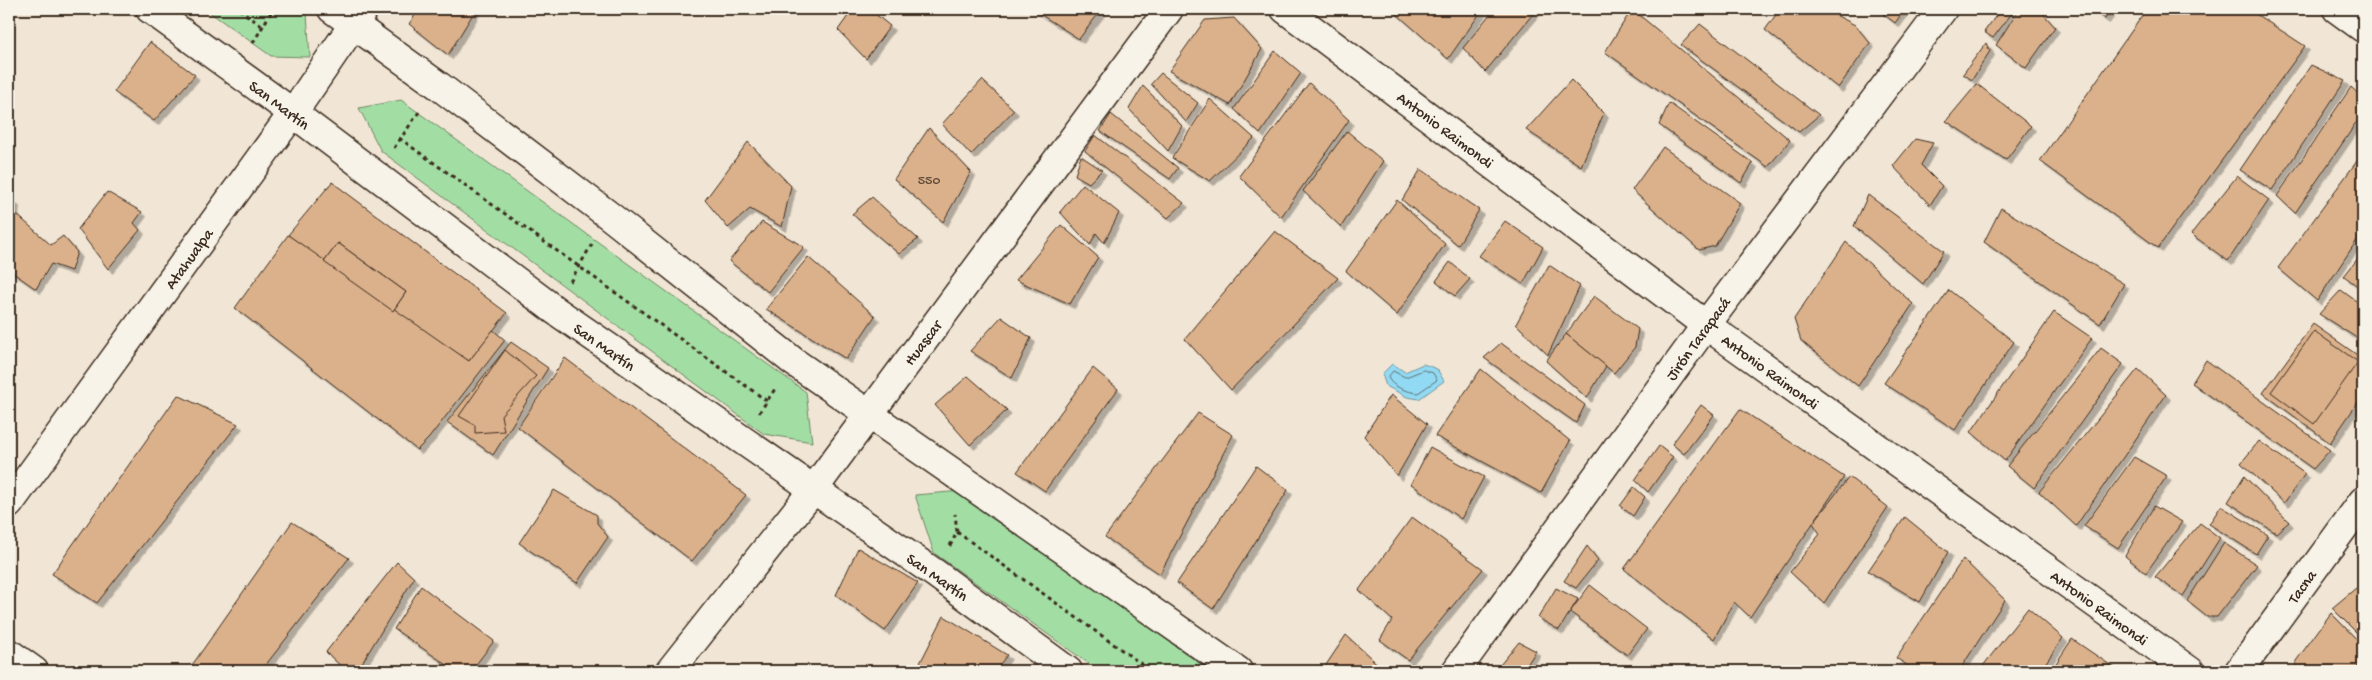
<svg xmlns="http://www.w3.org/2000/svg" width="2372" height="680" viewBox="0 0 2372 680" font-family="'Gochi Hand',sans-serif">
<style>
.green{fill:#a2dea4;stroke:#6e8461}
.water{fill:#92daf3;stroke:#6f949e}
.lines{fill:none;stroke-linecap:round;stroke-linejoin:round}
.shore{stroke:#5e7073;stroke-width:1}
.building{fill:#dbb18b;stroke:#3b2a1e;filter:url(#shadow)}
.street-casing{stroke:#3b2a1e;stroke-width:31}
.secondary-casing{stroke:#3b2a1e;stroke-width:31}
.path{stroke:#3b2a1e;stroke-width:3;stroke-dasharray:4 4;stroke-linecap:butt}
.street{stroke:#f7f3e8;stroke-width:28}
.secondary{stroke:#f7f3e8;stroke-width:28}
.labels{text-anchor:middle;stroke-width:5;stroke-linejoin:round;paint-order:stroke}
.number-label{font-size:14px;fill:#634c39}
.street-label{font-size:16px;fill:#3b2a1e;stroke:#f7f3e8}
</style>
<defs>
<filter id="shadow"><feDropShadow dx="4.5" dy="4.5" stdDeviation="0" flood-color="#0004"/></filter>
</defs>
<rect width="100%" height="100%" fill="#f1e6d5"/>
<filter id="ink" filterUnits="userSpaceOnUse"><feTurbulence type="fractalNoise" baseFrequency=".02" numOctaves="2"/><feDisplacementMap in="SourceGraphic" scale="10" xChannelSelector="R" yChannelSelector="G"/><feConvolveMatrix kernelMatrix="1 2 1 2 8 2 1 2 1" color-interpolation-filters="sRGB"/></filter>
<g filter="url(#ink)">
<g class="green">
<polygon points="205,9 300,9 307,14 310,57 271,56"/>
<polygon points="401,100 806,392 812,442 764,434 381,151 359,108"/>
<polygon points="962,491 1210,671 1099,671 934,553 915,495"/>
</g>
<polygon class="water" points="1392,364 1405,372 1423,364 1437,369 1444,381 1419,399 1407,397 1386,386 1382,374"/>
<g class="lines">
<path class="shore" d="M1424,370L1433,373L1437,380L1418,393C1408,392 1391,387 1388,377L1393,371L1405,377Z"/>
</g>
<g class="building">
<polygon points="419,9 476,9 448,55 409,24"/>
<polygon points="853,9 869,9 890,26 866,59 838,30"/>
<polygon points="1032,9 1102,9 1079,39"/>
<polygon points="1391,9 1483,9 1448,59"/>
<polygon points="1494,9 1537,9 1485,72 1463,48"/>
<polygon points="1632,9 1790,140 1768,167 1605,52"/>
<polygon points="1780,9 1824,9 1855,25 1870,43 1838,88 1765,30"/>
<polygon points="1877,9 1905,9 1895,23"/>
<polygon points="2001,9 2015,9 1993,38 1984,32"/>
<polygon points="2019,9 2039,9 2055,27 2026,68 1996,45"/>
<polygon points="2091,9 2112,9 2105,19"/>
<polygon points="2147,9 2248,9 2305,46 2158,248 2040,161"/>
<polygon points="1234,18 1262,49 1230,105 1169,71 1205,20"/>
<polygon points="1700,24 1819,115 1799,132 1681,45"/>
<polygon points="150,42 195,75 154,121 114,92"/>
<polygon points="1986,43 1990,51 1972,80 1963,74"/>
<polygon points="1275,51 1301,73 1260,134 1234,109"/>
<polygon points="2311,65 2345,81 2272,190 2240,170"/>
<polygon points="1161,73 1198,103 1186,122 1151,84"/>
<polygon points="982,80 1014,110 971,155 942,124"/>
<polygon points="1571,80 1604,113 1581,166 1526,130"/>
<polygon points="1309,83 1349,120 1281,217 1239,176"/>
<polygon points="1977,84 2031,126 2006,160 1946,121"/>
<polygon points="1143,86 1182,126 1168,151 1129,109"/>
<polygon points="2351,87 2363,98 2363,113 2295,213 2277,196"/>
<polygon points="1210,99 1254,138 1210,181 1172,158"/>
<polygon points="1669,103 1753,163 1741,183 1659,125"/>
<polygon points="1111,114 1178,168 1170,179 1100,131"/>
<polygon points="929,128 971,172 943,222 894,179"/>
<polygon points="1347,131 1383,161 1341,227 1303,191"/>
<polygon points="1095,135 1184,203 1168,218 1085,151"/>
<polygon points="1915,139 1933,143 1921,165 1942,186 1930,205 1893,166"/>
<polygon points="748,142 791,186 782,227 750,209 728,228 705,200"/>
<polygon points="1663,147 1740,203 1715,246 1699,250 1632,190"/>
<polygon points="2363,153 2363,231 2317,301 2278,268"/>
<polygon points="1081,156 1102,170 1089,183 1075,175"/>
<polygon points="1421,169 1479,210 1458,245 1402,200"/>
<polygon points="2237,176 2269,200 2228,261 2191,234"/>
<polygon points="332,182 507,313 469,361 393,311 406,292 338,243 324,262 288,235"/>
<polygon points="1083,184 1119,213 1104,243 1096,233 1090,245 1060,212"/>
<polygon points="107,192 142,212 134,223 140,230 108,269 78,229"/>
<polygon points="1868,195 1944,251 1923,284 1854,226"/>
<polygon points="872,197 918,239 899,254 852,214"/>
<polygon points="9,198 15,202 14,212 51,245 63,236 77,252 71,271 51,264 36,289 9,270"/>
<polygon points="1397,200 1445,244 1397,315 1346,271"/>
<polygon points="2001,208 2124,284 2100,324 1984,242"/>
<polygon points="1505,221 1543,247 1523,284 1479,256"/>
<polygon points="762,222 804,247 768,292 729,261"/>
<polygon points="1061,225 1098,257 1070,304 1016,280"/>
<polygon points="1275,231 1338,278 1231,390 1185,339"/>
<polygon points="288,235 469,361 493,330 505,340 429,438 417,450 235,308"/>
<polygon points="1846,242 1913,304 1858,386 1801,341 1794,319"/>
<polygon points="338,243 406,292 393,311 324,262"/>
<polygon points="2363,252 2363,290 2344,276"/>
<polygon points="808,257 875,316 846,359 766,309"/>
<polygon points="1450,262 1470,279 1455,296 1436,281"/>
<polygon points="1549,265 1580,286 1548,355 1516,324"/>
<polygon points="1949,290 2014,342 1955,430 1884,383"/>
<polygon points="2341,290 2363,306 2363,342 2319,314"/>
<polygon points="1594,296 1638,329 1635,347 1614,373 1566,334"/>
<polygon points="2054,312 2092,338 2005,461 1971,432"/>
<polygon points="1001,317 1031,338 1012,378 970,351"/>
<polygon points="2313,324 2363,359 2363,395 2330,443 2263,393"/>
<polygon points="2314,331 2358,362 2314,424 2271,392"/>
<polygon points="1566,334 1606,366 1587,398 1546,361"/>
<polygon points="511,342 548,368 493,455 447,422"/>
<polygon points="1501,343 1585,405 1576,423 1484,358"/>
<polygon points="2101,348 2123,364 2034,488 2007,466"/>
<polygon points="505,350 536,376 501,415 504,431 475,433 475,425 459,416"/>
<polygon points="565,358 746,495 692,561 518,427"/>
<polygon points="2206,360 2330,450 2313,469 2192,383"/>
<polygon points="1093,368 1118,389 1045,491 1017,472"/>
<polygon points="1481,369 1570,441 1541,493 1435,436"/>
<polygon points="2138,369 2166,395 2076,526 2039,492"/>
<polygon points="968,376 1007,410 970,445 935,405"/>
<polygon points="178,395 238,424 97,603 52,574"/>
<polygon points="1391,395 1427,424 1397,476 1364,436"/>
<polygon points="1701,405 1714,415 1684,454 1672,444"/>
<polygon points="1740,409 1844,477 1750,617 1734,602 1714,639 1624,569"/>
<polygon points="1198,413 1233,435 1160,574 1105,537"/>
<polygon points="2259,441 2305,474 2284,503 2241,463"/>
<polygon points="1659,446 1673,457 1648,492 1635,480"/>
<polygon points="1430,447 1484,477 1461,519 1411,484"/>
<polygon points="2134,457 2167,476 2118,548 2084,526"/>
<polygon points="1256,466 1288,490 1213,609 1177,583"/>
<polygon points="2244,476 2289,522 2276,533 2228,502"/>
<polygon points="1849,477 1888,507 1824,603 1790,572 1820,534 1813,523"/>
<polygon points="1634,487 1645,497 1633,516 1620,506"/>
<polygon points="554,490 597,515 597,523 608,537 577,583 519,543"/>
<polygon points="2154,506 2182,522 2146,573 2125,556"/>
<polygon points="2221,506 2268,535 2256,554 2209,524"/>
<polygon points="1412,517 1483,569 1408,660 1380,640 1392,620 1359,590"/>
<polygon points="1905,517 1948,552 1920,602 1868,571"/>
<polygon points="292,522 349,558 261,671 188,671"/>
<polygon points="2200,523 2220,538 2183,596 2155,577"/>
<polygon points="2224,543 2257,565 2217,617 2207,617 2187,601"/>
<polygon points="1587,546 1598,560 1576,588 1564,581"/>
<polygon points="858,548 918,583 885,631 836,595"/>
<polygon points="1963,559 2005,600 1959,671 1916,671 1896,658"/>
<polygon points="397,562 414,578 357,671 346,671 326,652"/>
<polygon points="1590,585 1647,629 1627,655 1570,612"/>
<polygon points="421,586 494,641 471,671 456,671 394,629"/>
<polygon points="1556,588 1578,599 1559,630 1538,618"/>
<polygon points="2356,588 2363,593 2363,639 2332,608"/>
<polygon points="2028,608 2063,638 2040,671 1979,671"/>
<polygon points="2331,613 2363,646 2363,660 2354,671 2296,671 2296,661"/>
<polygon points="944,616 1007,655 995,671 931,671 920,663"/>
<polygon points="1346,635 1385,671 1322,671"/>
<polygon points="2072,639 2119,671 2051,671"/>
<polygon points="1519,642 1536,651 1523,671 1495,671"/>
</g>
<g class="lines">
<g class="street-casing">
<g id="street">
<polyline points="1285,9 1706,325 2190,671"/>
<polyline points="2337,9 2363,28"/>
<polyline points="9,504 293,113 364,9"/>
<polyline points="9,653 34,671"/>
<polyline points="670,671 813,490 1169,9"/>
<polyline points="2239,671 2363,501"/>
</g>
</g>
<g class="secondary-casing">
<g id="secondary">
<polyline points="150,9 293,113 556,311 936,574 1068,671"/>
<polyline points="332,9 439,86 611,217 794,362 1238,671"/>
<polyline points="1456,671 1706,325 1943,9"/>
</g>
</g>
<g class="path">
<polyline points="239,9 263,27"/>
<polyline points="253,43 273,9"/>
<polyline points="399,138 767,401"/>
<polyline points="394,148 419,112"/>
<polyline points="570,282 592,244"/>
<polyline points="759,413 775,389"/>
<polyline points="957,532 1151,671"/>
<polyline points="950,546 957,532 955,514"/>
</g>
<use href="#street" class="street"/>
<use href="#secondary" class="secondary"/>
</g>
</g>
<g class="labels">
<g class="number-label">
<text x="929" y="184">550</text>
</g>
<g class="street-label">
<text transform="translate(280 104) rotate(37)" y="6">San Martín</text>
<text transform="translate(1446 129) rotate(37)" y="6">Antonio Raimondi</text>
<text transform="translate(188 258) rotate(-54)" y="6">Atahualpa</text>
<text transform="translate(1697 338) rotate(-54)" y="6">Jirón Tarapacá</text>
<text transform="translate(922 342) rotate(-53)" y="6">Huascar</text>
<text transform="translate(605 346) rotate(35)" y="6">San Martín</text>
<text transform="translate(1771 371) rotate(36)" y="6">Antonio Raimondi</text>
<text transform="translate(938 576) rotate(35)" y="6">San Martín</text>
<text transform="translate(2301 586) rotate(-54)" y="6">Tacna</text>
<text transform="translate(2100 607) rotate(36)" y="6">Antonio Raimondi</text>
</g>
</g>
<rect width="2372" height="680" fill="none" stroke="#f7f3e8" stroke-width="30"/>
<rect x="15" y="15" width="2342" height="650" fill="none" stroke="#3b2a1e" stroke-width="2" filter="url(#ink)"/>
</svg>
